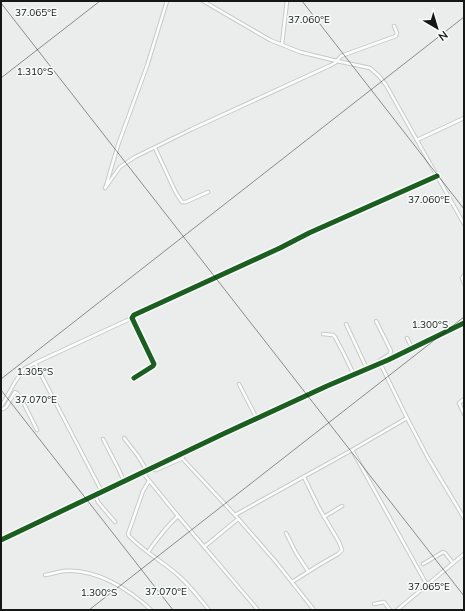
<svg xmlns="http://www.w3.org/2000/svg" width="465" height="611" viewBox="0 0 465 611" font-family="Mulish,sans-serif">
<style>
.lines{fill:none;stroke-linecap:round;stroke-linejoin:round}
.street-casing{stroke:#c8cac9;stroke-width:4.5}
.street{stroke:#fcfcfc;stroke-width:2.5}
.cycleway-casing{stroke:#f7fcfb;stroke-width:8}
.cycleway{stroke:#1b5e20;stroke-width:5}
.ticks{fill:none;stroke:#151716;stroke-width:1;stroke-opacity:0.45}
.ticks-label{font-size:10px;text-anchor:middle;fill:#151716;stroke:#f7fcfb;stroke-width:3;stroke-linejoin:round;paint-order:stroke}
</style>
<rect width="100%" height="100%" fill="#eaedec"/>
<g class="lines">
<g class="street-casing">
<g id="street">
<polyline points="203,1 270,40 300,52 337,61 370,68 379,76 386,85 464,224"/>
<polyline points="282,44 287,1"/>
<polyline points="417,140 464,118"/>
<polyline points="155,148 176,193 182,202 186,202 208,192"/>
<polyline points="106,186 118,145 147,66 167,1"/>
<polyline points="105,188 120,167 135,157 192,129 329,66 335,63 341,56 396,36 397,33 394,26"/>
<polyline points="464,275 462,278 464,283"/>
<polyline points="376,321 391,351 390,354 379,361 378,364"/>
<polyline points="346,324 367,369"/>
<polyline points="323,334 333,335 335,337 344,354 354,375"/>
<polyline points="407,338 412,348"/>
<polyline points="35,363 102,492"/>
<polyline points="380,363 407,418 428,458 464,518"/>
<polyline points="134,378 153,366 154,364 132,318 134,315 280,248 309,233 437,176"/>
<polyline points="239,384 257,419"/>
<polyline points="464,399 459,403 464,414"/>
<polyline points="1,407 15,382 24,369 35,363 132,318"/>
<polyline points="1,409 3,409 6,407 15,392 17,393 22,400 37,430"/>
<polyline points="124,438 138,456 147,471"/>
<polyline points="103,439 118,468 124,481"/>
<polyline points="352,450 427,585"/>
<polyline points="179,455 235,515 276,562 314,610"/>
<polyline points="152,469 156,470 183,458"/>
<polyline points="143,473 178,516 258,610"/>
<path d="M149,481L143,491L128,534L129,536C144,552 164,562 180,577C191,587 200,599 209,610"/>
<polyline points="95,495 98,502 115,522"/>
<polyline points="235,515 352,450 407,418"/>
<polyline points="324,517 342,506"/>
<polyline points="286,533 296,553 308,571"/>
<polyline points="1,540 223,434 327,386 388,360 464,323"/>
<polyline points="204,547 238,519"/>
<path d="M148,552C157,539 166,527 178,516"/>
<polyline points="423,564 443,552 445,553 453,563"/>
<path d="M45,575C51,574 58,572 64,571C95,568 129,589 151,610"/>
<polyline points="292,582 319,565 338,554 342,550 339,542 319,508 304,477"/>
<polyline points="374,604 384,602 390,610"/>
<polyline points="397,610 464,554"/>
</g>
</g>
<use href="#street" class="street"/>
<g class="cycleway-casing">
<g id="cycleway">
<polyline points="134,378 153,366 154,364 132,318 134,315 280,248 309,233 437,176"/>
<polyline points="1,540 223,434 327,386 388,360 464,323"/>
</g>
</g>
<use href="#cycleway" class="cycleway"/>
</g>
<path class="ticks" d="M302,1L464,209M1,3L464,596M1,78L100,1M1,379L464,17M1,390L173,610M89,610L464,317"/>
<g class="ticks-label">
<text x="36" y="16">37.065°E</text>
<text x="309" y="23">37.060°E</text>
<text x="35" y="75">1.310°S</text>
<text x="429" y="203">37.060°E</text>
<text x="430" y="328">1.300°S</text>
<text x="35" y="375">1.305°S</text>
<text x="36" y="403">37.070°E</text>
<text x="429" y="590">37.065°E</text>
<text x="166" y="595">37.070°E</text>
<text x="99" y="596">1.300°S</text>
</g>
<rect width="465" height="611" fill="none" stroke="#151716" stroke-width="4"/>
<g transform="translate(437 28) rotate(142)" stroke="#f7fcfb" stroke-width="3" paint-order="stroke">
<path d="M0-3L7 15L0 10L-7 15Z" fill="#151716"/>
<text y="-6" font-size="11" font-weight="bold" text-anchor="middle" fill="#151716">N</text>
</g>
</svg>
